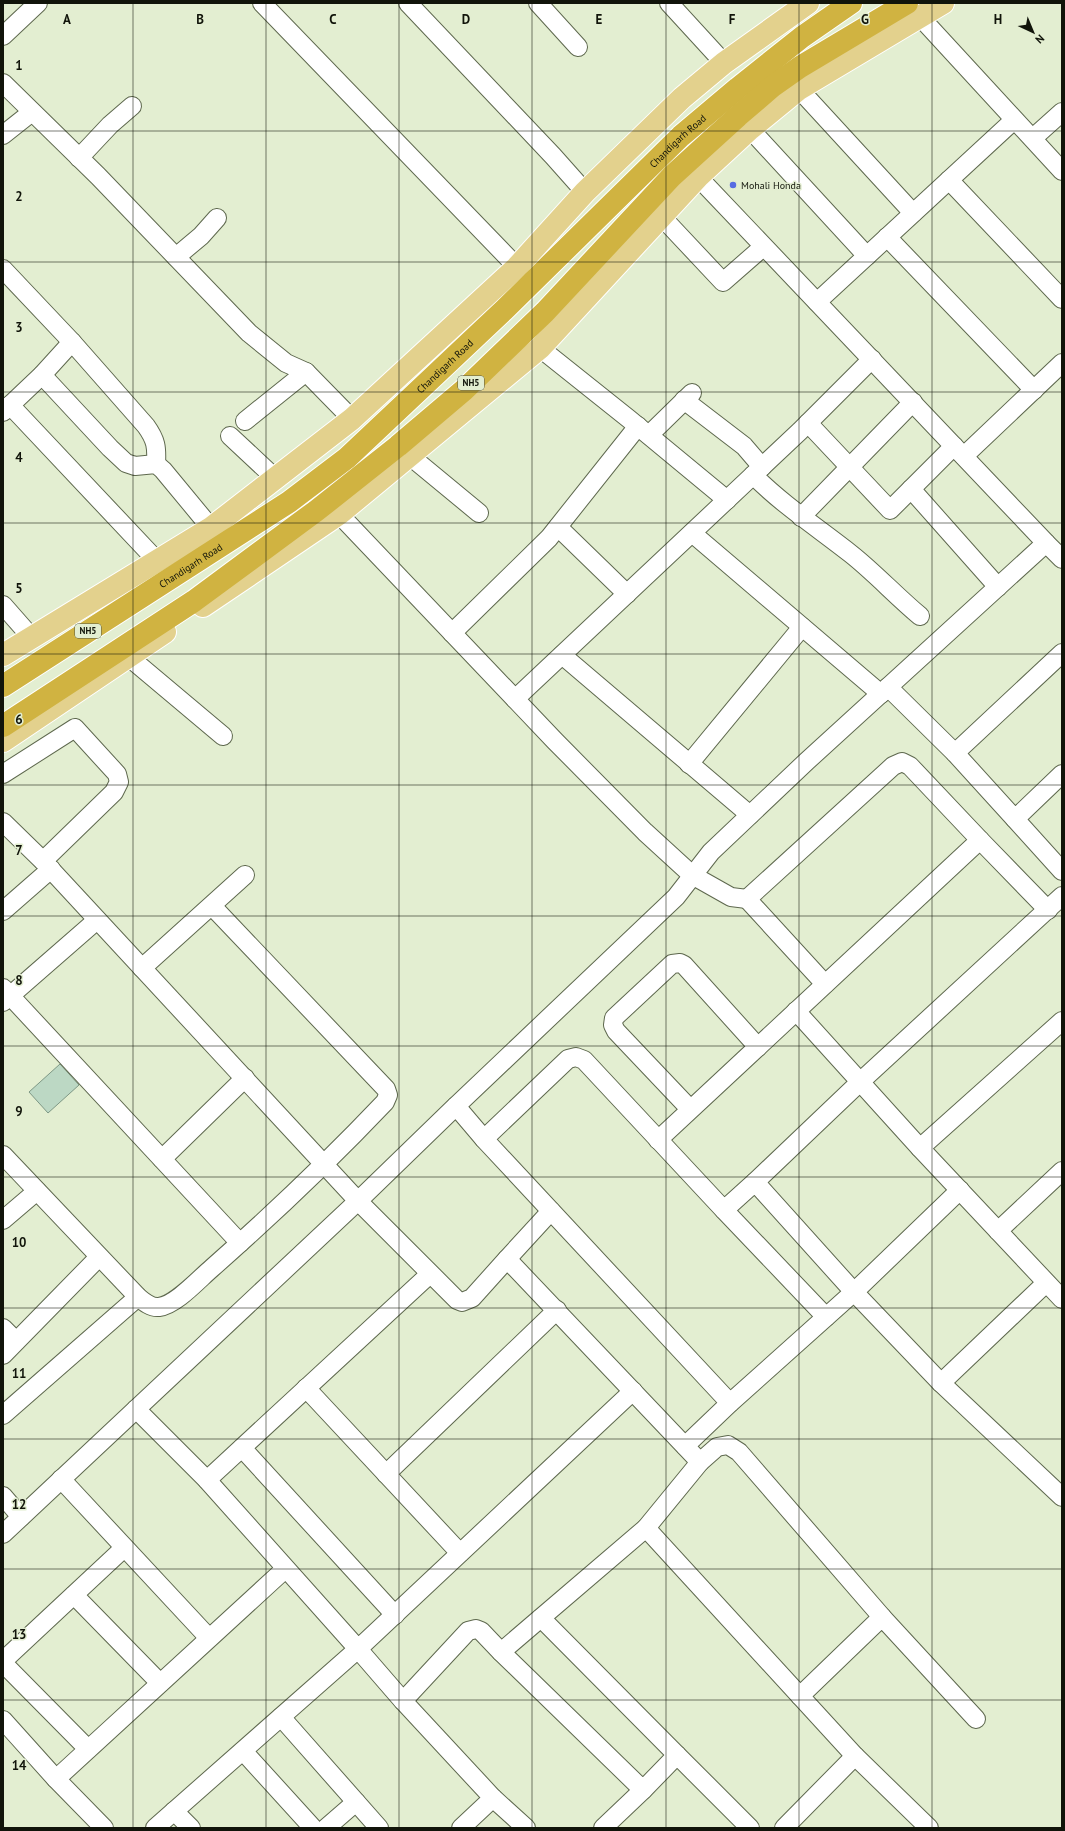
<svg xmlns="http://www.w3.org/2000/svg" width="1065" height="1831" viewBox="0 0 1065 1831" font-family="'PT Sans',sans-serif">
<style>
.building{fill:#bcd8c4;stroke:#7e9885}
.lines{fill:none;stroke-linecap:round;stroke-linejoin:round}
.minor-casing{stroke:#5e684e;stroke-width:20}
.major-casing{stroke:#fff;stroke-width:24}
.highway-casing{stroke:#fff;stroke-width:24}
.minor{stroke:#fff;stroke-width:18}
.major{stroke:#e3d18d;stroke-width:22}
.highway{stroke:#d0b341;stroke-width:22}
.grid{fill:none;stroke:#11140a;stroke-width:1;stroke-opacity:0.55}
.poi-dot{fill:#576ce2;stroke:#e3eed1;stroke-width:1.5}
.labels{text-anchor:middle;stroke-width:3;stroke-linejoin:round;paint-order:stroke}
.shield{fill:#e3eed1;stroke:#505546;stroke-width:1}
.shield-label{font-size:9px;font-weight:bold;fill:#11140a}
.street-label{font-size:10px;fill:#11140a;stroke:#e3eed1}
.poi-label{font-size:10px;fill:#11140a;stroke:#e3eed1;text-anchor:start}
.grid-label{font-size:13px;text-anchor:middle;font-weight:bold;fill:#11140a;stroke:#e3eed1;stroke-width:3;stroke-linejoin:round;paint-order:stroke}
</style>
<rect width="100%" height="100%" fill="#e3eed1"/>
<polygon class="building" points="60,1064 79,1085 48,1113 29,1092"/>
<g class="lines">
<g class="minor-casing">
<g id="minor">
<polyline points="262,3 517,267"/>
<polyline points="408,3 553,156 585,192"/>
<polyline points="538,3 578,47"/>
<polyline points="669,3 724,63"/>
<polyline points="911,7 1062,171"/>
<polyline points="3,36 38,3"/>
<polyline points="3,83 98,176 249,333 286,363 306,372 352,419"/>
<polyline points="799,89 913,213"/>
<polyline points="750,129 867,256"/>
<polyline points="3,135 32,112"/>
<polyline points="1033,138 1062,112"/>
<polyline points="79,158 110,125 132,106"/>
<polyline points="698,177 1046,543"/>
<polyline points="949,180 1062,299"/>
<polyline points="661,216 723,282 763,247"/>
<polyline points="887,237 1034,390"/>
<polyline points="176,257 201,236 217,218"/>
<path d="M3,269L72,342L146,426C156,440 157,447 156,464"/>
<polyline points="817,302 1014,120"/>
<polyline points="540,348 629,419 727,500"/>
<polyline points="42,375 110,448 126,463 135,466 156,464 163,470 211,528"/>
<polyline points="684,400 744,446 762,467"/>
<polyline points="10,405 158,562"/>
<polyline points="3,412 42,375 72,342"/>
<polyline points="245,421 306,372"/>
<polyline points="808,423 890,510 954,446"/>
<polyline points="649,435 692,393"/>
<polyline points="230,436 276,479"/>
<polyline points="410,456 479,513"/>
<polyline points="964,456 1062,363"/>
<path d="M753,475C783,505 818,528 851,554C875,573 896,596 920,616"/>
<polyline points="911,489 998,587"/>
<polyline points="339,514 555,741 645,832 692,875 731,897 747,899"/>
<polyline points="801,517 913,402"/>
<polyline points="558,527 627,594"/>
<polyline points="692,533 881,694"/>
<polyline points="3,605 32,638"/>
<polyline points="452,633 549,538 638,426"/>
<polyline points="562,655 750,815"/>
<polyline points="129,657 223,736"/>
<polyline points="888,687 955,753 1062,653"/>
<polyline points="515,699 800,431 872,359"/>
<polyline points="955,753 1015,819 1062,774"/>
<polyline points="689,764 802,627"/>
<polyline points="3,774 75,728 117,774 119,782 114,792 43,861"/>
<polyline points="1015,819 1062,871"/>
<polyline points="3,822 43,861 358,1201 456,1106 484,1139 568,1059 576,1057 584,1060 724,1210 755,1182 854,1292 941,1383 1062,1497"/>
<polyline points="3,911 51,869"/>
<polyline points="142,968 245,875"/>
<polyline points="825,984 747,899 893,766 902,762 910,766 980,840 1048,910"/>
<polyline points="3,988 240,1243"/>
<polyline points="3,1002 97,920"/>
<polyline points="796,1011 920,1148 1062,1299"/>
<polyline points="456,1106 676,897 711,852 807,761 1046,543 1062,559"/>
<polyline points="690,1109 616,1031 613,1025 614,1018 672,964 680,963 684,965 758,1047"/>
<polyline points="484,1139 730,1403"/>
<polyline points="658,1140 980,840"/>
<polyline points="920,1148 1062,1021"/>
<path d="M3,1155L138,1297C144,1302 151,1308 159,1307C176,1305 199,1279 212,1268C272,1215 330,1160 385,1102L388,1095L386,1089L212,906"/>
<polyline points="162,1159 245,1078"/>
<polyline points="755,1182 860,1082 1062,896"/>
<polyline points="724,1210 826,1317"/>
<polyline points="3,1220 37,1191"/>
<polyline points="998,1231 1062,1171"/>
<polyline points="507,1259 551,1211"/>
<polyline points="3,1328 16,1341"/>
<polyline points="3,1355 99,1257"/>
<polyline points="941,1383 1046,1283"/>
<polyline points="306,1388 460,1553"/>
<polyline points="136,1409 207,1480 358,1649 633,1391"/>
<polyline points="3,1415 138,1297"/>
<polyline points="685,1446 730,1403 854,1292 960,1190"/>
<polyline points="242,1448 395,1615"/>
<polyline points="700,1462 717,1447 728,1445 739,1452 882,1617"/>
<polyline points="386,1474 557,1310"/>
<polyline points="61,1479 209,1638"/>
<polyline points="207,1480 430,1274"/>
<polyline points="3,1496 21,1517"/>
<polyline points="646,1528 501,1652 643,1790 677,1755 750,1828"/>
<polyline points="3,1534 358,1201 457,1300 462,1302 472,1298 507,1259 700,1462 646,1528 855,1756"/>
<polyline points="74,1595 160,1683"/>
<polyline points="541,1618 677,1755"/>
<polyline points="3,1661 124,1548"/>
<polyline points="3,1663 88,1749"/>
<polyline points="800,1696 882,1617 976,1719"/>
<polyline points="403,1701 468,1631 476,1629 481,1631 501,1652"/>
<polyline points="281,1717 379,1828"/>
<polyline points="3,1720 56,1779 104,1828"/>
<polyline points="243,1751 313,1828"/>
<polyline points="56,1779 285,1569"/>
<polyline points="493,1798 526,1828"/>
<polyline points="174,1811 191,1828"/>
<polyline points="155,1828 358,1649 403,1701 493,1798 461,1828"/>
<polyline points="326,1828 356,1802"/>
<polyline points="603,1828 643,1790"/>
<polyline points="784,1828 855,1756 929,1828"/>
</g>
</g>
<g class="major-casing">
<g id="major">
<polyline points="203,606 339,514 540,348 698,177 750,129 799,89 943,3"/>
<polyline points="3,655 211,528 352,419 517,267 585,192 682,98 724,63 808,3"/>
<polyline points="3,741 165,632"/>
</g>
</g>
<g class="highway-casing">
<g id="highway">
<path id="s1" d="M3,686L289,502L347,458L504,310L681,136L738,88L802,37L851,3"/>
<polyline points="3,726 194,601 316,511 398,446 464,390 545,312 672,176 738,116 773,86 800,67 907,3"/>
</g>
</g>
<use href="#minor" class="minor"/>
<use href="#major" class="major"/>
<use href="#highway" class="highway"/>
</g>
<path class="grid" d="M133,3V1828M266,3V1828M399,3V1828M532,3V1828M666,3V1828M799,3V1828M932,3V1828M3,131H1062M3,262H1062M3,392H1062M3,523H1062M3,654H1062M3,785H1062M3,916H1062M3,1046H1062M3,1177H1062M3,1308H1062M3,1439H1062M3,1569H1062M3,1700H1062"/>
<circle class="poi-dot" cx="733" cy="185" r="4"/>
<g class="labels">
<g class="shield">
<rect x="458" y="376" width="26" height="14" rx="3"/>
<rect x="75" y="624" width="26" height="14" rx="3"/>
</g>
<g class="shield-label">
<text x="471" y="386">NH5</text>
<text x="88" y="634">NH5</text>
</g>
<g class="street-label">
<text dy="4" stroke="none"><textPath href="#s1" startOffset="871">Chandigarh Road</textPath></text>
<text dy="4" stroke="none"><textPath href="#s1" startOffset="547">Chandigarh Road</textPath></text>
<text dy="4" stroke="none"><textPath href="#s1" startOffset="223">Chandigarh Road</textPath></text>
</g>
<g class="poi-label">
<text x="741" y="189">Mohali Honda</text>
</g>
</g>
<g class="grid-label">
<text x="67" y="24">A</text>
<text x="200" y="24">B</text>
<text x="333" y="24">C</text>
<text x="466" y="24">D</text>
<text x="599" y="24">E</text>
<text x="732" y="24">F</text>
<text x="865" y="24">G</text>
<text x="998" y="24">H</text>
<text x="19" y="70">1</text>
<text x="19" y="201">2</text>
<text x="19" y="332">3</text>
<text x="19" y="462">4</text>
<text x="19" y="593">5</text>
<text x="19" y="724">6</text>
<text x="19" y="855">7</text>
<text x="19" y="985">8</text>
<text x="19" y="1116">9</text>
<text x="19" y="1247">10</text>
<text x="19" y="1378">11</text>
<text x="19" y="1509">12</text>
<text x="19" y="1639">13</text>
<text x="19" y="1770">14</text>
</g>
<rect width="1065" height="1831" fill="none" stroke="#11140a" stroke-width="8"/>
<g transform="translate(1033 32) rotate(136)" stroke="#e3eed1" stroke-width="3" paint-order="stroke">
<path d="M0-3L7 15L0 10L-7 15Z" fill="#11140a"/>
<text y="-6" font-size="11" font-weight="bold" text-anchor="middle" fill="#11140a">N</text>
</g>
</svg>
